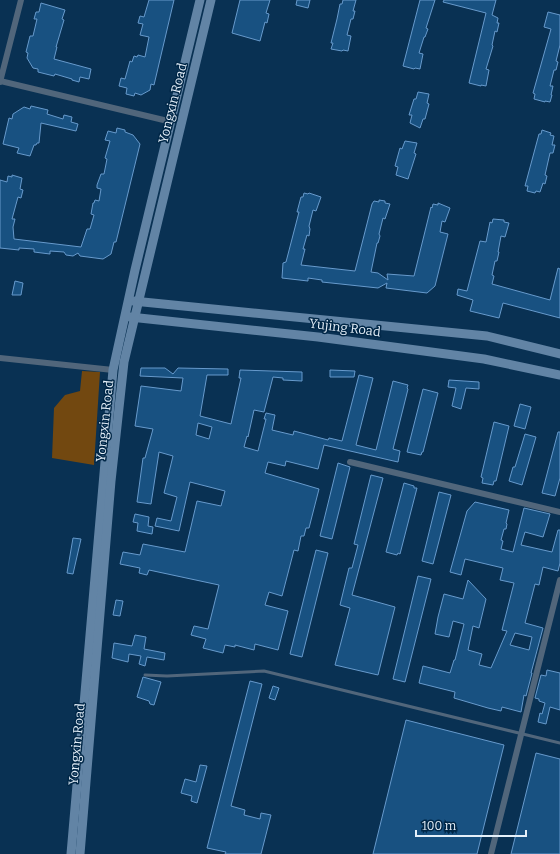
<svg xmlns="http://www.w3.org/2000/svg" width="560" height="854" viewBox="0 0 560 854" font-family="Bitter,serif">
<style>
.green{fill:#724810}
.building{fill:#185181;stroke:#679acc;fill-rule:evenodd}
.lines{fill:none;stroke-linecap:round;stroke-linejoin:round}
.lane{stroke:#51667b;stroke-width:3}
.street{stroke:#51667b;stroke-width:6}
.secondary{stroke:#6284a5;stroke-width:9}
.labels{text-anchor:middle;stroke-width:3;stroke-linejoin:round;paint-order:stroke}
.street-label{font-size:13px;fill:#e5f0fa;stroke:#002747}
</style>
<rect width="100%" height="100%" fill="#093153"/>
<polygon class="green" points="82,371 100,372 94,465 52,458 54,408 65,395 80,391"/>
<g class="building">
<polygon points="149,0 174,0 154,85 151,84 150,90 141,95 135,93 134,96 126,94 127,88 119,86 121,78 125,79 130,61 132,62 134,56 137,57 138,55 145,57 149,37 140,35 143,24 138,23 140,16 144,17"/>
<polygon points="240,0 270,0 266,13 269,14 267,23 265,22 260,41 232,33"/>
<polygon points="297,0 310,0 308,8 296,5"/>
<polygon points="343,0 356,0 353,11 355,11 353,19 351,19 347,35 351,36 348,51 343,50 342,51 331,49 333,43 331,43 337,19 340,4 342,4"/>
<polygon points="420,0 435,0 426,28 428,29 425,37 424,37 419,53 423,54 420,69 415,68 414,69 403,66"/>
<polygon points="444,0 496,0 492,15 498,18 497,23 499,23 497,32 495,31 492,45 493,46 486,69 489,70 486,86 481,85 481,86 469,83 486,13 443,2"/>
<polygon points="41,3 65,10 62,19 64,20 56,47 57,47 54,59 91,69 89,79 80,77 79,82 72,80 72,79 55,74 54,76 38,72 38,69 33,68 27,58 28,53 26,52 30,36 33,36 37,19 34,19 36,12 39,12"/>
<polygon points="548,12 560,15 560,45 556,61 558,62 556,70 554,70 550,86 553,86 551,95 552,95 550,102 545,101 545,102 534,99 535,94 533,93 551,29 544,27"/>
<polygon points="418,92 429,94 427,103 429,104 425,119 423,119 420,128 410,123 412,115 409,115 414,99 416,99"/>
<polygon points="31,106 48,110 47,114 63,119 64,115 72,117 71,122 78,124 76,131 41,123 39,143 37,143 36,145 34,145 30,156 17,153 19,148 3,144 9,118 12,119 13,114 24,107 30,109"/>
<polygon points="117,128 125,130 125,132 133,135 140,144 116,242 114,242 111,254 103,259 80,256 78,253 73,256 66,255 64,252 50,251 50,254 34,252 34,249 19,248 19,250 0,248 0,180 7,182 8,176 12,177 12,175 22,178 20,189 23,190 21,198 18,197 12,219 15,219 13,227 14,239 81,247 87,229 90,229 94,215 91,214 93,203 94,203 95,200 99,201 101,189 97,188 97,185 101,174 104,174 107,159 105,158 110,141 105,140 108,131 116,133"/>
<polygon points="542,130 551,133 550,135 554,136 552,145 555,145 553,153 550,153 545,175 547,176 545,184 543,183 540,192 536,191 535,193 527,191 528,186 525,186 539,134 541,134"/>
<polygon points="405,141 417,143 414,153 416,154 408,179 396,175 398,167 395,166 400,148 402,149"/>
<polygon points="304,193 308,194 309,193 321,197 316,211 313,210 309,226 310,229 309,236 307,235 303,249 305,249 301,265 355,271 372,204 374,201 379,202 379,200 385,201 385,203 390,204 385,219 383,218 379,234 380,236 378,243 377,243 371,272 378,273 388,280 387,274 414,276 431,207 432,208 433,204 438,205 438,203 450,208 445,222 442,221 440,232 448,234 435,286 427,293 386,288 387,283 378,288 322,282 322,280 308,278 308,281 282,278 283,263 286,262 299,212 297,212 301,197 303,197"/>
<polygon points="493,219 504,220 504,222 509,223 505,237 501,236 498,252 499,252 497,261 495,261 492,275 494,276 492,284 550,300 558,268 560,269 560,318 503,303 499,318 470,311 473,300 457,295 458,289 467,291 480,241 486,242 490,222 492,223"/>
<polygon points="15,281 23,283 21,295 12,295"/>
<path d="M141,368H165L173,374L178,368L228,369V375H207L200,416L231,424L241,378H239L240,370L302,372V381L283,380V378L273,377L264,412L254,410L248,437L247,436L244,447L258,451L266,419H264L266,413L275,415L272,430L293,435L294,431L328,440L329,438L342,441L359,375L373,378L356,445L376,450L393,381L408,385L407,388L408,389L393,449L400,451L398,462L324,445L318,469L286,461L285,466L268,462L265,473L319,489L309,528H306L304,536H301L298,551L294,550L282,596L269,592L265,605L288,611L278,650L255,644L254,650L235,645V647L225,645L223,653L203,648L206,639L191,635L194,626L208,629L219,585L149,570L147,575L139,573L140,568L120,564L123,552L140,555L143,544L185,552L197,501L221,506L225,491L190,482L179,531L155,526L157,518L171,521L177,497L164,493L173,456L159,452L151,504L137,502L143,458H145L153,429L135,426L141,386L181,391L183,378L140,376ZM198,423L212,427L209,439L196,435Z"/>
<polygon points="330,370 355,371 354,377 330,377"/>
<polygon points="449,380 479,382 479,389 466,388 461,409 452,406 456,388 448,387"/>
<polygon points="423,389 438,393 423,452 422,452 421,455 407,452"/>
<polygon points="520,404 531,407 525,429 514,426"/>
<polygon points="494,422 509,426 496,481 494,481 493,485 482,483 483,478 481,477"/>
<polygon points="558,432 560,432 560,478 555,496 542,493"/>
<polygon points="525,434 536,437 522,485 509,481 513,467 515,467"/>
<polygon points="338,463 350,467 332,539 320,536"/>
<polygon points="371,475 383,478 352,595 395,607 378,675 335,665 350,608 340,605 349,568 352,568 358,545 354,544"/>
<polygon points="404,483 414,486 414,488 417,488 400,554 398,553 397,555 386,552"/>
<polygon points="439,492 451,495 433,564 422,561"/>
<path d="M475,502L509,510L506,523L507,524L506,529H504L501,540L503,541L501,549L513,552L524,508L550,514L543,537L525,532L521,545L552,552L558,530H560V563L558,571L543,567L539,585L535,584L525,623L543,628L531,673H532L526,696L524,695L521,712L502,707L501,711L488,708L454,698L455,692L419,683L423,666L450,673L454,660H455L464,624L453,621L449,637L435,634L438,617L444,594L463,599L468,580L486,599L479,628L473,626L468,650L482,654L479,665L491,668L507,631L502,630L514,583L500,580L503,568L465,559L461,575L450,572L467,511ZM515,633L532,637L529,650L510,645Z"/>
<polygon points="135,514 149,517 148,526 153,527 152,534 137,531 138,523 133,522"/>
<polygon points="73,538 81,539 73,574 67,573"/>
<polygon points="316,550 328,553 302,657 290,654"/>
<polygon points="418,576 431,579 405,682 393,679"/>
<polygon points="116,600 123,601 120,616 113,615"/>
<polygon points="135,635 146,637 144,649 165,653 164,660 147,657 145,666 139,664 141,656 129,654 128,662 112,658 114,643 132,646"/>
<polygon points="547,670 560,673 560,710 550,707 546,724 538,722 540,713 542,714 545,703 539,701 539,699 535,698 541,675 546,676"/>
<polygon points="143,677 161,682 154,705 150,704 149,701 137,697"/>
<polygon points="250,681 262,684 231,806 245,810 244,815 260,819 261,813 271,815 261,854 225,854 226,852 207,848"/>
<polygon points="273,686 279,688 275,700 269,698"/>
<polygon points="406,720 504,745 477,854 373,854"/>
<polygon points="536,753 560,759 560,854 511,854"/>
<polygon points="200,765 207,766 197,803 191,801 192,796 181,793 185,779 196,782"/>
</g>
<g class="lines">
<polyline class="lane" points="145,675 167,676 264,671 560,743"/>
<g class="street">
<polyline points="0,81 172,122"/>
<polyline points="0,82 21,0"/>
<polyline points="0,358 113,370"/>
<polyline points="350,462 560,512"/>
<polyline points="491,854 560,580"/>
</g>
<g class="secondary">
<polyline points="133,301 487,336 560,354"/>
<polyline points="130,317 318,337 484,359 560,375"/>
<polyline points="71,854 113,370 135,270 200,0"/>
<polyline points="80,854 111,481 124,362 211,0"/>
</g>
</g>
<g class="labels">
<g class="street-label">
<text transform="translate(172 103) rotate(-76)" y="5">Yongxin Road</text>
<text transform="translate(345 327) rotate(7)" y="5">Yujing Road</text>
<text transform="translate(104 421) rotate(-84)" y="5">Yongxin Road</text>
<text transform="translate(76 744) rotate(-85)" y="5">Yongxin Road</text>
</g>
</g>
<path d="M416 830v6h110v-6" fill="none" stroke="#e5f0fa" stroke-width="2"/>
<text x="422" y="830" font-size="12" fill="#e5f0fa" stroke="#002747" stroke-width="3" paint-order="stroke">100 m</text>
</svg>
